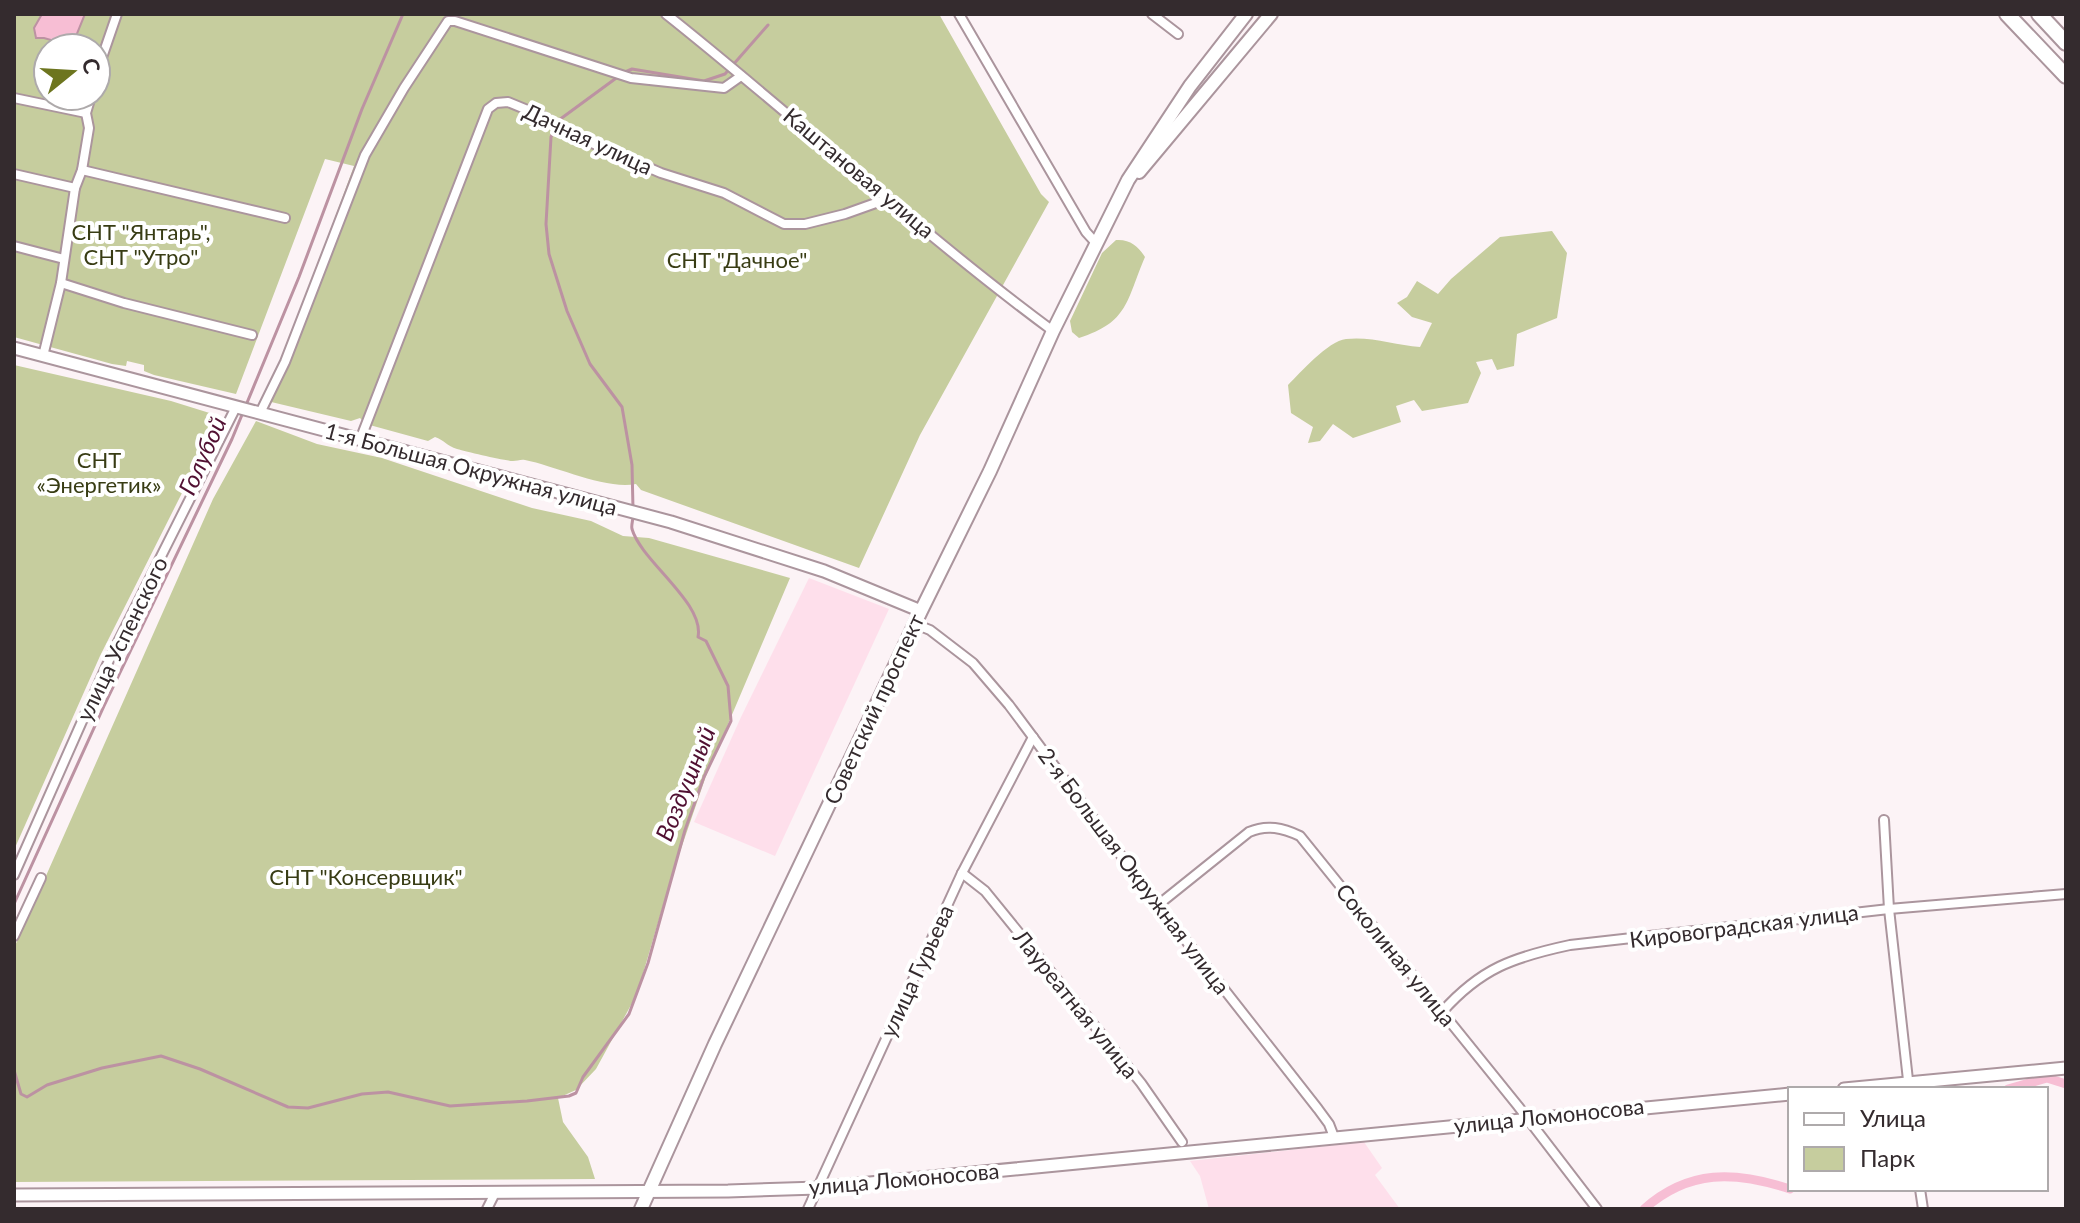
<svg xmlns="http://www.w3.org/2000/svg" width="2080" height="1223" viewBox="0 0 2080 1223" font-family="Lato,sans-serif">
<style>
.built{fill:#fedfeb}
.green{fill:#c6cd9e;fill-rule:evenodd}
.water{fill:#f7bed4;stroke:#bc92a2;stroke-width:2}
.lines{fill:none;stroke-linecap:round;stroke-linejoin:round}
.stream{stroke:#bc92a2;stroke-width:3}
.canal{stroke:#f7bed4;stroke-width:9}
.street-casing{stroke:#ab959d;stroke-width:12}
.secondary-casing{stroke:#ab959d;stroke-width:15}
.primary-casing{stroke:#ab959d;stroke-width:16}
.highway-casing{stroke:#ab959d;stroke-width:18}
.street{stroke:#fff;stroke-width:8}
.secondary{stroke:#fff;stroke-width:11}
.primary{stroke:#fff;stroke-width:12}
.highway{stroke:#fff;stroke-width:14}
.labels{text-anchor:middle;stroke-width:8;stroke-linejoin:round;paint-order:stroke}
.street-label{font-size:22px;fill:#342b2e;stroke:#fff}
.park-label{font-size:22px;fill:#383c14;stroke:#fff}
.water-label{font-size:24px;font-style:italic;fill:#511032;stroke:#fff}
</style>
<rect width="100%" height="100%" fill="#fcf3f6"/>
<g class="built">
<polygon points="809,578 889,609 775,856 694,822 741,717"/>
<polygon points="1364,1142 1382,1168 1375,1175 1400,1209 1209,1209 1200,1176 1190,1161"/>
</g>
<g class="green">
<path d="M14,14H939L1041,194L1049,202L920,435L859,568L641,490L636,484C605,490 556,466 525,460C521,459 517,461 513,461C501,460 468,452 457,449C447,446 444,440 435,437L428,441L366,424L360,418L351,421L267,401L354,166L325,159L236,394L154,375L144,371V365L127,361L126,366L112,364L14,337ZM48,48H96V96H48Z"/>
<path d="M1552,231L1567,253L1557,318L1517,334L1514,366L1497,370L1492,359L1476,362L1481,373L1468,403L1422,411L1414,400L1396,406L1401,422L1353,438L1333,424L1320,441L1308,443L1313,427L1291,413L1288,385C1300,373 1328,341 1346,339C1370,336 1396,345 1420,347L1432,323L1412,317L1397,303L1407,297L1417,281L1438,294L1451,279L1500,237Z"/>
<path d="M1116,240C1130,239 1138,246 1145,257C1126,301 1129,322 1079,338L1072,332L1070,321L1102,253Z"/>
<polygon points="14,365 171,401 216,415 184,489 100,656 14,850"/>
<polygon points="256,421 317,444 382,458 532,508 591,521 623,536 649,538 790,578 706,776 672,875 637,994 596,1069 576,1090 558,1098 563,1122 588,1157 595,1179 14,1182 14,948 213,499"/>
</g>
<polygon class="water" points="42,14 85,14 72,46 44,38 36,38 34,28"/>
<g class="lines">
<g class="stream">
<polyline points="625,72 632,69 704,81 725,74 768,25"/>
<polyline points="619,76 559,120 551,137 546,224 549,254 567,311 590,364 622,407 632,465 633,509"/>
<polyline points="14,904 104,706 232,439 299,277 362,109 403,14"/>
<path d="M14,1070L21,1094L27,1097L47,1085L102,1068L161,1056L200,1069L288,1107L308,1108L362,1094L388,1092L450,1106L527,1101L569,1096L576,1093L583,1077L629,1014L648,963L685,830L704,777L731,721L728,686L706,641L698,637C705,603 641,561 632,529C631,525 633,521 633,516"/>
</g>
<g class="canal">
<polyline points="2008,1089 2047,1078 2066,1084"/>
<path d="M1644,1209C1689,1169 1735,1171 1790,1189"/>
</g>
<g class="street-casing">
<g id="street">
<path d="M666,14C797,118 919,232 1053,331"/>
<polyline points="959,14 1086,232 1096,243"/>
<polyline points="1152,14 1178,34"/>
<polyline points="96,75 117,14"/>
<polyline points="14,98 86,113"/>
<polyline points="82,170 285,218"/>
<polyline points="14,174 75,188"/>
<polyline points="14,246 64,259"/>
<polyline points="61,283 124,303 252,335"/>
<polyline points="43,356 61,283 75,188 82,170 89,128 86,113 91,96"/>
<polyline points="260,413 285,362 365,155 404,88 448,21 455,21 631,78 724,88 741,76"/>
<polyline points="360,440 488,109 496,103 508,102 542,116 578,137 661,173 724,193 784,224 805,224 845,214 887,199"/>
<polyline points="915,624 930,630 973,663 1009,705 1158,905 1318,1109 1329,1124 1334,1137"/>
<polyline points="1884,820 1889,909 1909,1089"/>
<polyline points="962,873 985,891 1141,1083 1182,1142"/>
<polyline points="14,875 110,658 236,407"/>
<path d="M1158,905L1249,832C1267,824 1283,828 1300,836L1518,1106L1597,1209"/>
<polyline points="14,936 41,878"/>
<path d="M1442,1012C1481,968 1514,957 1570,945L1889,909L2066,894"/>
<polyline points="1920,1189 1923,1209"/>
<polyline points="487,1209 495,1193"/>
<polyline points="808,1209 962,873 1033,737"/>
</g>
</g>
<g class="secondary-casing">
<g id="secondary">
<polyline points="14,348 671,522 824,571 921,611"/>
<polyline points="1844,1089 2066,1068"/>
<polyline points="14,1195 728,1191 818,1188 1790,1094"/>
</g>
</g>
<g class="primary-casing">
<g id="primary">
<polyline points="1139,172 1271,14"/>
<polyline points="641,1209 715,1044 921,611 990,471 1053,331 1128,180 1190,86 1246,14"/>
</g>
</g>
<g class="highway-casing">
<g id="highway">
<polyline points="2007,14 2066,76"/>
<polyline points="2039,14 2066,43"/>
</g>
</g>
<use href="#street" class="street"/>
<use href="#secondary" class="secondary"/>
<use href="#primary" class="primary"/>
<use href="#highway" class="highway"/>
</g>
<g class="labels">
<g class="street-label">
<text transform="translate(588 139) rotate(25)" y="8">Дачная улица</text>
<text transform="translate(859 173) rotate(40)" y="8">Каштановая улица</text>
<text transform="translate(471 469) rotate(15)" y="8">1-я Большая Окружная улица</text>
<text transform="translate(122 639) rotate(-64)" y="8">улица Успенского</text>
<text transform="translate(874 709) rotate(-65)" y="8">Советский проспект</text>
<text transform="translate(1134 871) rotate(53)" y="8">2-я Большая Окружная улица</text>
<text transform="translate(1744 926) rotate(-7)" y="8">Кировоградская улица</text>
<text transform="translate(1396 955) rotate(51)" y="8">Соколиная улица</text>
<text transform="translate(917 971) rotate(-65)" y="8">улица Гурьева</text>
<text transform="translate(1076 1004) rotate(51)" y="8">Лауреатная улица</text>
<text transform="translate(1549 1116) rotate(-6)" y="8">улица Ломоносова</text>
<text transform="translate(904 1179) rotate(-5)" y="8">улица Ломоносова</text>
</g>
<g class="park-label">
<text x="141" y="240">СНТ "Янтарь",<tspan x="141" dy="25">СНТ "Утро"</tspan></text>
<text x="737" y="268">СНТ "Дачное"</text>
<text x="99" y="468">СНТ<tspan x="99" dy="25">«Энергетик»</tspan></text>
<text x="366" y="885">СНТ "Консервщик"</text>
</g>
<g class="water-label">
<text transform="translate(203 456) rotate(-66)" y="8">Голубой</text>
<text transform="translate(686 784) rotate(-68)" y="8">Воздушный</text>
</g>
</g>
<rect width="2080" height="1223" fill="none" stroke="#342b2e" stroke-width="32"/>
<rect x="1788" y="1087" width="260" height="104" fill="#ffffff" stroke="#aeaaab" stroke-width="2"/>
<rect x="1804" y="1113" width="40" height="12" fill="#ffffff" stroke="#aeaaab" stroke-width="2"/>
<text x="1860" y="1127" font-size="24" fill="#342b2e">Улица</text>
<rect x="1804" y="1147" width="40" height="24" fill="#c6cd9e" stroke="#aeaaab" stroke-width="2"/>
<text x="1860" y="1167" font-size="24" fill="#342b2e">Парк</text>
<g transform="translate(72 72) rotate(72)"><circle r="38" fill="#ffffff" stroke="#aeaaab" stroke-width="2"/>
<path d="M0-6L14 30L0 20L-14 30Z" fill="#6d751f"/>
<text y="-12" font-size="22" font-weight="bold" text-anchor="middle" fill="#342b2e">С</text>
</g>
</svg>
